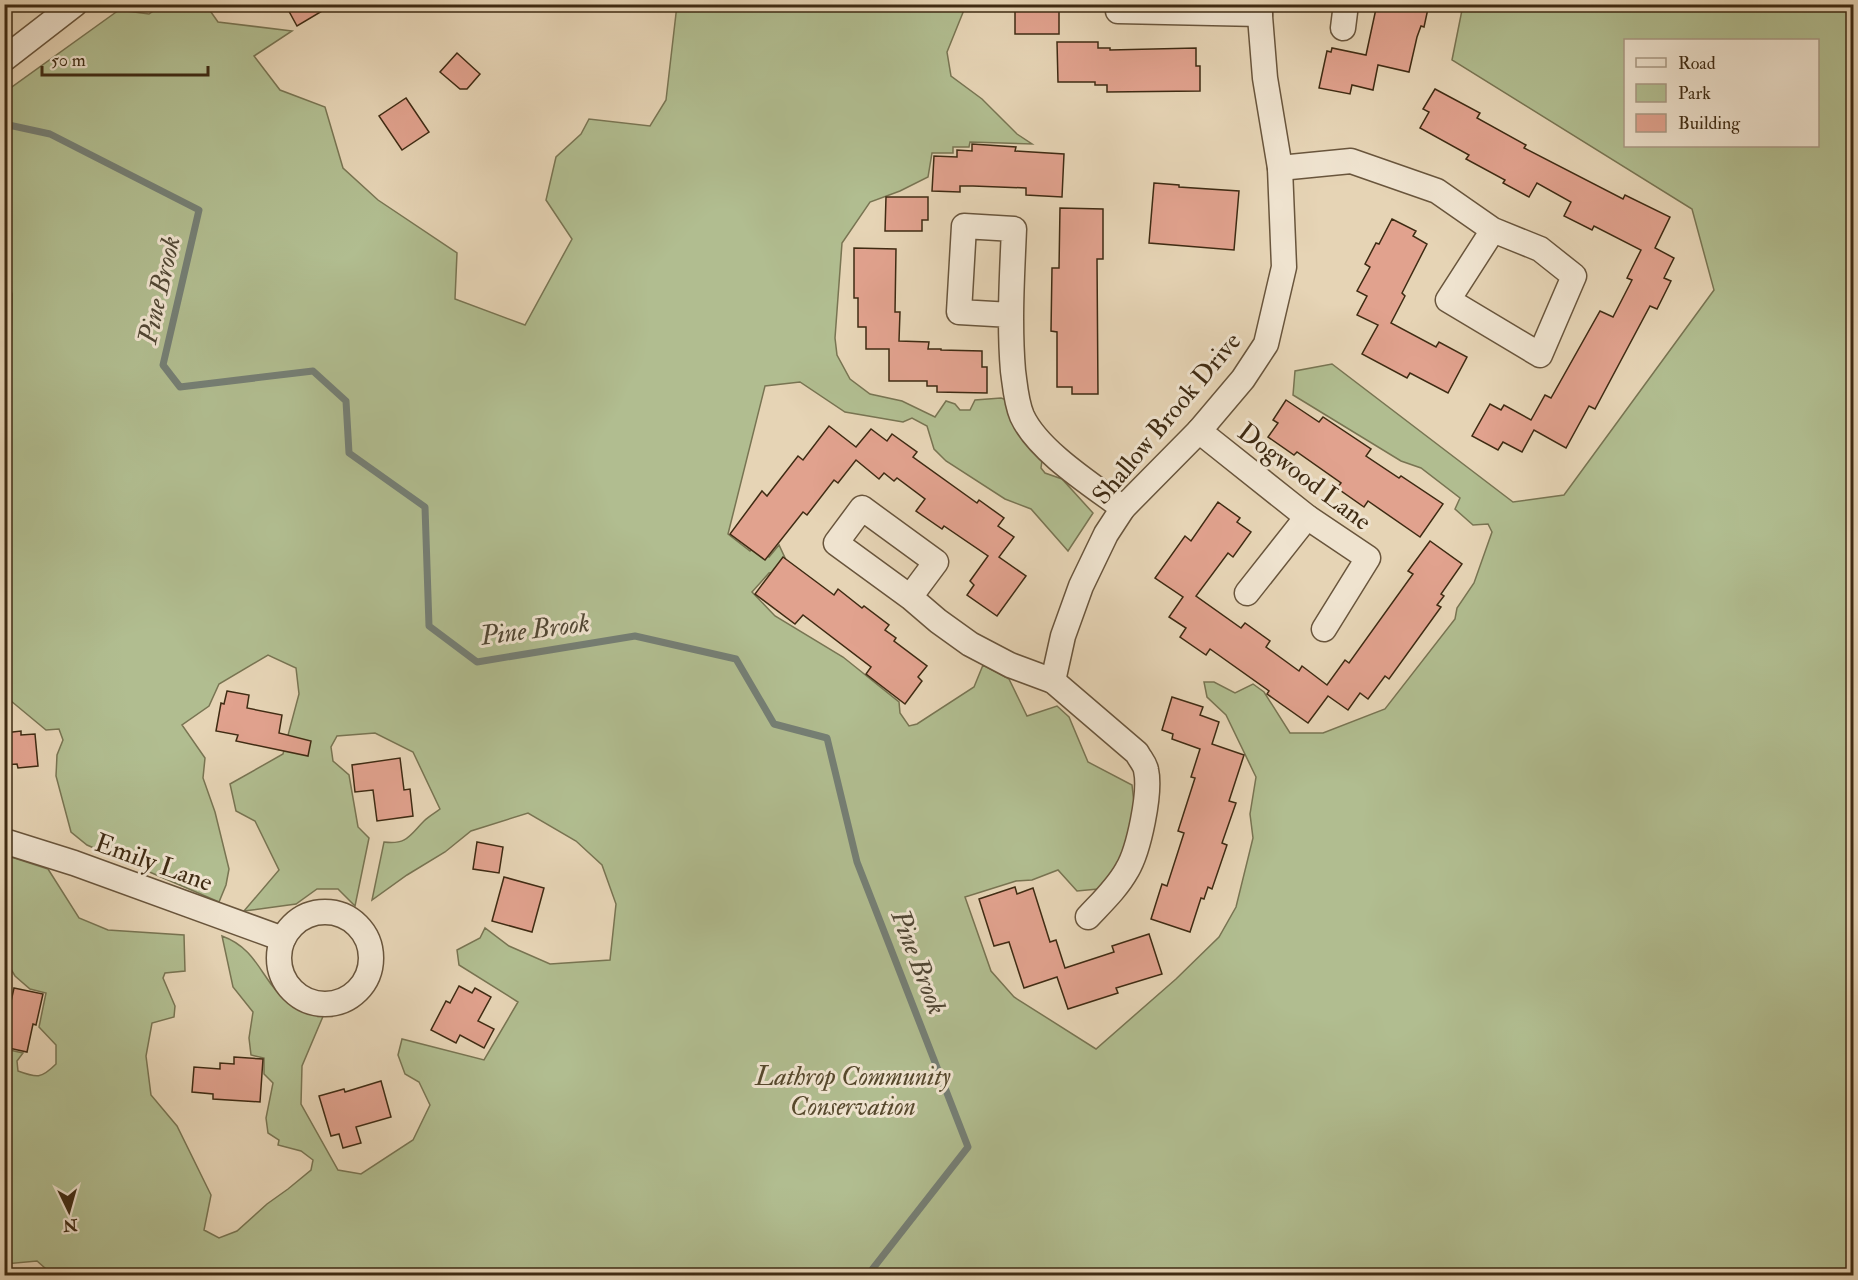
<svg xmlns="http://www.w3.org/2000/svg" width="1858" height="1280" viewBox="0 0 1858 1280" font-family="'IM FELL Double Pica',serif">
<style>
.green{fill:#b1bd90;stroke:#787452;stroke-width:1.5;fill-rule:evenodd}
.lines{fill:none;stroke-linecap:round;stroke-linejoin:round}
.stream{stroke:#757f75;stroke-width:7}
.building{fill:#e1a28e;stroke:#3f2b13;stroke-width:1.5}
.minor-casing{stroke:#69553c;stroke-width:27}
.minor{stroke:#efe3cf;stroke-width:24}
.labels{text-anchor:middle;stroke-width:6;stroke-linejoin:round;paint-order:stroke}
.street-label{font-size:26px;fill:#3f2b13;stroke:#efe3cf}
.park-label{font-size:26px;font-style:italic;fill:#56482c;stroke:#efe3cf}
.water-label{font-size:27px;font-style:italic;fill:#514734;stroke:#efe3cf}
</style>
<rect width="100%" height="100%" fill="#e6d4b5"/>
<filter id="stains"><feTurbulence type="fractalNoise" baseFrequency=".00333" numOctaves="4"/><feColorMatrix values="0 0 0 0 .2 0 0 0 0 .09 0 0 0 0 .02 0 0 0 .5 -.17"/></filter>
<radialGradient id="worn" r=".72"><stop offset=".6" stop-color="#630" stop-opacity="0"/><stop offset="1" stop-color="#630" stop-opacity=".3"/></radialGradient>
<path class="green" d="M162,5H206L218,22L292,31L254,56L280,90L325,107L343,168L378,200L457,253L455,299L525,325L572,239L546,200L556,157L581,134L589,119L650,126L666,100L677,5H966L947,52L951,76L982,99L1017,134L1032,144L970,142L969,147H953V153H932L928,177L900,191L870,202L842,243L835,338L837,355L850,379L870,394L902,401L935,417L946,401L955,404L960,410H970L975,400L1001,398L1007,400L1043,453L1041,468L1045,473L1062,479L1093,513L1068,551L1031,509L1005,499L946,461L934,449L927,426L912,418L903,422L845,412L800,382L765,386L728,534L750,551L754,547L769,557L779,545L786,560L776,572L769,573L752,592L775,616L843,657L899,702L900,713L909,726L917,724L974,687L983,665L1009,679L1027,716L1057,706L1069,717L1088,762L1132,785L1135,812L1130,839L1111,881L1098,889L1077,891L1058,870L1032,880L1016,881L965,897L991,971L1014,997L1096,1049L1176,979L1219,937L1236,907L1253,838L1250,814L1256,777L1226,715L1207,697L1204,682H1214L1235,693L1253,684L1264,692L1290,733H1323L1385,709L1455,619L1457,608L1474,583L1492,532L1488,524L1473,525L1455,509L1460,498L1421,468L1401,461L1293,395L1295,371L1332,364L1513,502L1564,495L1714,290L1692,209L1452,60L1463,5H1853V1275L54,1276L37,1261L5,1264V1049L23,1053L17,1061L18,1071C37,1078 41,1079 56,1064V1045L39,1027L46,993L30,989L15,976L5,959V855L48,869L79,918L108,930L184,935L185,971L165,973L163,978L175,1006L174,1017L152,1023L146,1056L151,1095L177,1126L211,1195L204,1230L219,1238L237,1231L267,1204L288,1189L311,1170L313,1160L301,1151L278,1145L279,1140L268,1133L266,1118L273,1083L264,1074V1058L251,1055L249,1038L253,1012L233,987L222,936C272,954 259,1007 324,1014L302,1066L301,1104L338,1170L361,1174L413,1140L430,1105L419,1082L405,1074L398,1055L402,1039L484,1060L518,1002L459,965L457,950L480,938L485,928L509,946L550,964L610,960L616,904L602,865L576,841L528,813L471,831L445,852L407,875L372,900L384,842C407,845 410,835 424,821C429,816 435,813 440,809L413,752L375,733L337,736L331,747L333,761L349,775L358,827L369,838L355,906L338,889H317L296,904L244,911L279,870L255,821L236,811L230,784L283,754L299,694L296,668L268,655L219,684L209,706L182,725L205,758L203,778L215,812L229,869L226,885L219,902L87,845L71,832L56,776L57,755L63,740L59,729L46,730L5,696L4,361L11,365L12,294L4,266L5,92L119,10L149,14ZM1626,40H1818V146H1626Z"/>
<g class="lines">
<polyline class="stream" points="4,124 50,134 199,210 163,365 180,387 313,371 346,401 349,453 425,507 429,626 477,662 635,636 736,659 774,724 827,738 857,862 968,1147 867,1276"/>
</g>
<g class="building">
<polygon points="285,4 334,4 297,26"/>
<rect x="1015" y="4" width="44" height="30"/>
<polygon points="1377,4 1429,4 1424,27 1421,26 1417,37 1409,72 1378,65 1373,90 1352,85 1350,94 1319,88 1327,51 1331,52 1332,48 1366,55"/>
<polygon points="1057,42 1098,42 1098,48 1110,48 1110,50 1196,48 1196,66 1200,66 1200,91 1107,92 1107,85 1095,85 1095,82 1058,82"/>
<polygon points="457,53 480,74 467,89 460,89 440,72"/>
<polygon points="1435,89 1480,113 1477,118 1526,145 1524,148 1623,199 1625,195 1670,217 1655,248 1674,258 1664,278 1671,281 1657,309 1650,306 1595,409 1589,406 1566,448 1534,430 1522,452 1503,442 1498,450 1472,436 1490,404 1501,410 1504,405 1531,420 1545,395 1551,398 1600,311 1613,317 1632,280 1627,278 1641,250 1594,226 1592,230 1564,216 1571,202 1537,183 1529,197 1503,183 1505,180 1466,159 1469,155 1420,128 1429,112 1423,109"/>
<polygon points="406,98 429,132 402,150 379,116"/>
<polygon points="972,144 1016,147 1015,151 1064,154 1062,197 1026,195 1026,188 973,186 960,186 960,192 932,191 934,156 957,157 957,150 972,151"/>
<polygon points="1154,183 1179,185 1179,187 1239,191 1234,250 1149,243"/>
<polygon points="886,197 928,197 928,220 922,220 922,231 885,231"/>
<polygon points="1060,208 1103,209 1103,259 1097,259 1098,394 1072,394 1072,387 1057,387 1057,332 1051,331 1052,268 1059,268"/>
<polygon points="1392,219 1416,231 1413,236 1427,244 1402,293 1405,296 1391,323 1436,347 1439,342 1467,357 1448,393 1410,373 1407,378 1362,354 1378,325 1357,315 1367,296 1357,291 1370,267 1365,264 1376,243 1379,244"/>
<polygon points="854,248 896,249 895,312 900,312 899,341 929,342 928,349 941,349 941,350 982,351 982,367 987,367 987,393 937,392 937,386 927,386 927,381 889,381 889,349 866,349 866,327 858,327 858,298 854,298"/>
<polygon points="1286,400 1319,422 1323,417 1371,449 1366,456 1399,478 1401,476 1443,504 1420,537 1368,501 1364,507 1337,488 1341,483 1297,452 1294,455 1268,437 1278,423 1273,420"/>
<polygon points="829,426 856,447 871,429 887,441 892,434 917,452 913,457 977,503 979,500 1004,518 998,526 1014,537 999,557 1026,576 997,616 967,595 974,585 970,581 988,556 944,526 942,529 916,511 925,499 897,478 894,481 884,473 879,479 856,460 838,483 834,480 807,515 803,512 765,560 730,534 762,491 767,496 798,456 803,460"/>
<polygon points="1218,502 1240,518 1237,522 1251,532 1233,557 1228,553 1196,596 1241,628 1245,623 1270,641 1266,647 1299,671 1302,666 1327,685 1345,660 1349,663 1413,574 1408,571 1430,541 1462,564 1441,594 1444,596 1437,605 1441,607 1389,679 1385,676 1368,699 1360,693 1348,710 1328,696 1308,723 1267,694 1269,691 1210,649 1206,655 1180,637 1186,628 1169,617 1183,597 1155,578 1185,536 1191,541"/>
<polygon points="783,557 834,595 838,589 862,608 864,606 889,625 885,630 896,638 894,641 927,666 918,677 922,681 905,704 866,674 871,667 803,615 795,624 755,594"/>
<polygon points="227,691 249,695 247,708 282,715 279,733 311,741 308,756 236,741 238,735 216,731 221,703 224,704"/>
<polygon points="1172,697 1203,707 1200,715 1219,722 1212,744 1244,755 1229,801 1236,803 1222,843 1227,845 1212,889 1208,887 1204,899 1201,898 1190,932 1151,919 1162,884 1167,886 1184,833 1178,831 1195,778 1191,777 1200,749 1172,739 1173,734 1162,730"/>
<polygon points="21,731 21,735 35,734 38,766 18,768 17,764 4,765 4,733"/>
<polygon points="400,758 404,790 410,789 413,816 377,821 373,790 355,792 352,765"/>
<polygon points="477,842 503,847 499,873 473,869"/>
<polygon points="504,877 544,888 532,932 492,921"/>
<polygon points="1015,887 1017,894 1033,888 1050,942 1056,940 1065,968 1114,952 1112,946 1149,934 1162,974 1116,988 1118,993 1068,1009 1057,977 1024,988 1009,942 994,946 979,899"/>
<polygon points="459,986 472,993 475,988 491,997 478,1021 494,1029 484,1048 460,1035 456,1043 431,1030 446,1001 450,1003"/>
<polygon points="14,988 43,994 36,1025 33,1024 27,1052 4,1047 4,1014 8,1015"/>
<polygon points="234,1057 263,1059 260,1102 213,1099 213,1094 192,1092 194,1067 220,1069 220,1063 234,1064"/>
<polygon points="381,1081 391,1117 356,1127 361,1143 343,1148 339,1134 331,1136 319,1096 344,1089 345,1092"/>
</g>
<g class="lines">
<g class="minor-casing">
<g id="minor">
<polyline points="1118,4 1118,11 1260,14"/>
<polyline points="1343,28 1346,4"/>
<polyline points="4,59 75,4"/>
<polyline points="1280,168 1351,161 1437,191 1493,230 1540,249 1574,276 1540,355 1448,300 1493,230"/>
<path d="M1011,315L959,312L964,226L1014,229C1012,276 1009,323 1013,371C1015,385 1016,402 1022,416C1038,451 1092,485 1123,508"/>
<polyline points="1199,431 1307,517 1368,558 1324,629"/>
<polyline points="1247,593 1307,517"/>
<path d="M910,597L936,562L862,508L836,543L910,597L938,621L970,644L1010,665L1053,681L1137,753C1140,759 1145,764 1146,770C1151,792 1139,850 1127,870C1117,888 1102,902 1088,917"/>
<polyline points="1053,681 1063,636 1081,586 1106,534 1123,508 1199,431 1243,379 1266,344 1284,267 1280,168 1265,78 1259,4"/>
<polyline points="4,841 74,863 283,939"/>
<circle cx="325" cy="958" r="46"/>
</g>
</g>
<use href="#minor" class="minor"/>
</g>
<g class="labels">
<g class="street-label">
<text transform="translate(1166 418) rotate(-50)" y="9">Shallow Brook Drive</text>
<text transform="translate(1305 476) rotate(37)" y="9">Dogwood Lane</text>
<text transform="translate(154 862) rotate(20)" y="9">Emily Lane</text>
</g>
<g class="park-label">
<text x="853" y="1085">Lathrop Community<tspan x="853" dy="30">Conservation</tspan></text>
</g>
<g class="water-label">
<text transform="translate(159 290) rotate(-77)" y="9">Pine Brook</text>
<text transform="translate(535 629) rotate(-7)" y="9">Pine Brook</text>
<text transform="translate(919 962) rotate(69)" y="9">Pine Brook</text>
</g>
</g>
<rect width="1858" height="1280" fill="none" stroke="#e6d4b5" stroke-width="24"/>
<rect x="6" y="6" width="1846" height="1268" fill="none" stroke="#3f2b13" stroke-width="3"/>
<rect x="12" y="12" width="1834" height="1256" fill="none" stroke="#3f2b13" stroke-width="1.5"/>
<rect x="1624" y="39" width="195" height="108" fill="#efe3cf" stroke="#a99984" stroke-width="1.5"/>
<rect x="1636" y="58" width="30" height="9" fill="#efe3cf" stroke="#a99984" stroke-width="1.5"/>
<text x="1678" y="69" font-size="18" fill="#3f2b13">Road</text>
<rect x="1636" y="84" width="30" height="18" fill="#b1bd90" stroke="#a99984" stroke-width="1.5"/>
<text x="1678" y="99" font-size="18" fill="#3f2b13">Park</text>
<rect x="1636" y="114" width="30" height="18" fill="#e1a28e" stroke="#a99984" stroke-width="1.5"/>
<text x="1678" y="129" font-size="18" fill="#3f2b13">Building</text>
<g transform="translate(69 1211) rotate(175)" stroke="#efe3cf" stroke-width="4.5" paint-order="stroke">
<path d="M0-4.5L10 22L0 15L-10 22Z" fill="#3f2b13"/>
<text y="-9" font-size="16" font-weight="bold" text-anchor="middle" fill="#3f2b13">N</text>
</g>
<path d="M42 66v9h166v-9" fill="none" stroke="#3f2b13" stroke-width="3"/>
<text x="51" y="66" font-size="18" fill="#3f2b13" stroke="#efe3cf" stroke-width="4.5" paint-order="stroke">50 m</text>
<rect width="100%" height="100%" filter="url(#stains)"/>
<rect width="100%" height="100%" fill="url(#worn)"/>
</svg>
